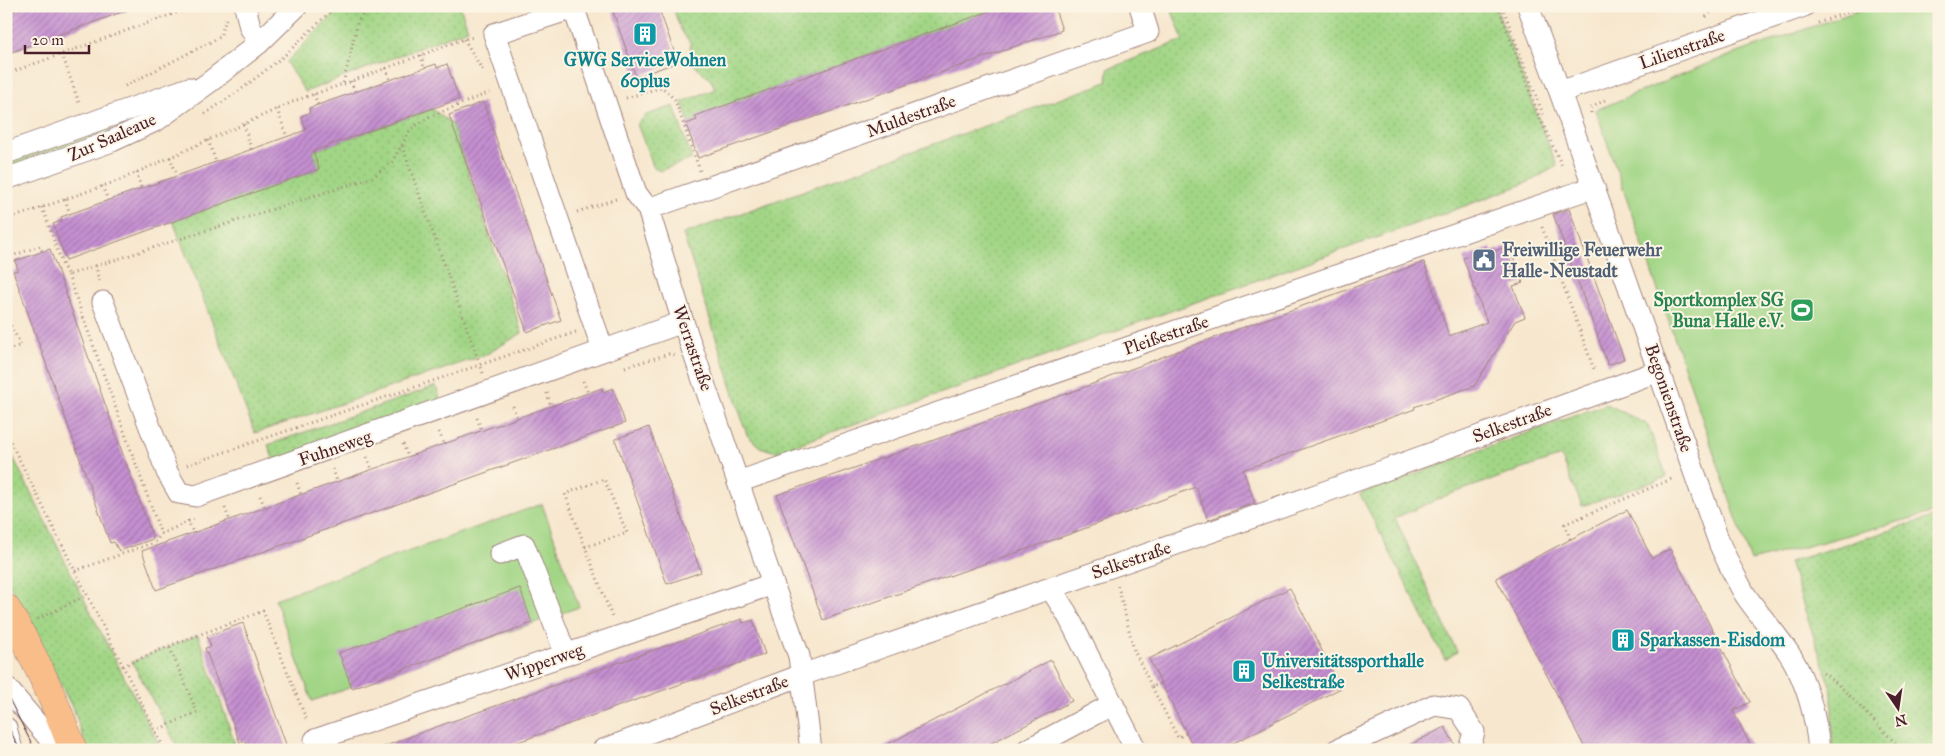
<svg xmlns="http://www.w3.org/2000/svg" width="1945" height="756" viewBox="0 0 1945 756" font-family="'IM FELL Great Primer',serif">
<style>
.grass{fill:url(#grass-dots);stroke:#767a58}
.garden{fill:#a2d686;stroke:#767a58}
.building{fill:url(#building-hatch)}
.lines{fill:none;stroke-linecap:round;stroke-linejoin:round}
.minor-casing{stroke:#a0837c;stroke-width:23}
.major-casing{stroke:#a0837c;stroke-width:29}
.path{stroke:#a0837c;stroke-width:3;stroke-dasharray:1 4;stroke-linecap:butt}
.minor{stroke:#fff;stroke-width:21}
.major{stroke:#f8bd89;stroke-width:28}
.tram{stroke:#4a1f2b;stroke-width:1}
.labels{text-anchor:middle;stroke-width:4;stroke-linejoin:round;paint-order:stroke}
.street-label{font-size:18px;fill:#4a1f2b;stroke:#fcf5e5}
.culture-label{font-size:18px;font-weight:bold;fill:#0d838f;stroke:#fcf5e5;text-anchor:start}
.service-label{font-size:18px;font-weight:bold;fill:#4e5e75;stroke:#fcf5e5;text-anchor:start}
.leisure-label{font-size:18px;font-weight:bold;fill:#27864d;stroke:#fcf5e5;text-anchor:end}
</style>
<defs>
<pattern id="grass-dots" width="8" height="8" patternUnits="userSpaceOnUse" patternTransform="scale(1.25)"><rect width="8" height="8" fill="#a2d686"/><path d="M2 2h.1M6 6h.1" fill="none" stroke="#8db774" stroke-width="1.8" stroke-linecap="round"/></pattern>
<pattern id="building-hatch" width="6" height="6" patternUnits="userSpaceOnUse" patternTransform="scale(1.25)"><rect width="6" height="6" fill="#c590d1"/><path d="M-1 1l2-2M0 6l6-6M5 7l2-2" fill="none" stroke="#a275aa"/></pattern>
</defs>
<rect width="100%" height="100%" fill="#fcf5e5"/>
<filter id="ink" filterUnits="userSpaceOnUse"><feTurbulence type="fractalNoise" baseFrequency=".02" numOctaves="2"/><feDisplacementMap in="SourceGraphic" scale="10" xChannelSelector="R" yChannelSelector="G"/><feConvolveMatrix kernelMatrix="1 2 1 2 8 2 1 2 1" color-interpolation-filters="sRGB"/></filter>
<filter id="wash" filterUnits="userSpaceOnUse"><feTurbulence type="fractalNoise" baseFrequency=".0096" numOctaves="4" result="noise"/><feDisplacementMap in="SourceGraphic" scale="20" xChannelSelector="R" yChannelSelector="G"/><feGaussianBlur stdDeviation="1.12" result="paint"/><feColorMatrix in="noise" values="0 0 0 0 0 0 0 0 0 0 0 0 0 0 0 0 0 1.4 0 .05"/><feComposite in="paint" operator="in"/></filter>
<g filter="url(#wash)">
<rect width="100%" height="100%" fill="#f7e7ce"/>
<g class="grass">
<polygon points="342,6 460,6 468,29 305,92 286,62"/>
<path d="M673,6H1016L1003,11L1001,7L766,91L689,123L682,102L715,89C711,74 697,71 689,59L691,54L690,42C680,32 677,20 673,6Z"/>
<polygon points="1170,6 1495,6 1557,166 1529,182 1454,210 776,452 760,447 747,435 683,234 1107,82 1108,69 1183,40"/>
<polygon points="674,106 692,159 659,171 653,166 637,124 646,115"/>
<polygon points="432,109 452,124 522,333 485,355 255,433 173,221 319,169 313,151"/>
<polygon points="110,126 111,133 6,172 6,161"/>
<polygon points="436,386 441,402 274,461 268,445"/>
<polygon points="1607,404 1648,425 1667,477 1582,506 1561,456 1448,495 1395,518 1457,652 1445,660 1360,494"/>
<polygon points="6,443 91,613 162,750 87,750 74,711 6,577"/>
<polygon points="1939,515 1939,750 1832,750 1832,692 1789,562"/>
<polygon points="198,635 237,750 179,750 132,662"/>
</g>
<g class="garden">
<polygon points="1871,6 1939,6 1939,511 1751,561 1596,110 1709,63"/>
<polygon points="542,504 579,607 312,701 275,599"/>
</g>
<g id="blocks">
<g class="building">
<polygon points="27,6 133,6 133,8 6,54 6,14"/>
<polygon points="611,6 658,6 678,62 636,77"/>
<polygon points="1016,6 1054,6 1062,30 698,158 686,124 697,120 695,116 1001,7 1003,11"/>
<polygon points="436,64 437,68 447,64 459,99 313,151 319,169 66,260 53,224 62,221 61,217 306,130 301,116 310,113 309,108"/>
<polygon points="483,102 561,320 527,332 449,115"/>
<polygon points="1569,209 1624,359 1608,365 1553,214"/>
<polygon points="1509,246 1523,283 1513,286 1525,317 1515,321 1474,386 1414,407 1415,409 1243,470 1255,503 1208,520 1196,487 1070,534 823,620 777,495 1077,390 1175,352 1424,262 1449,336 1487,322 1463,258 1491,248 1492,252"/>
<polygon points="50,249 153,539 119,551 114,542 110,543 13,271 18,270 15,261"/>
<polygon points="602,388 603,392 613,388 625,423 156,590 142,551"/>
<polygon points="649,427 701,572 667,584 615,439"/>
<polygon points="1627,510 1652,558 1670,549 1750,702 1733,711 1753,750 1586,750 1496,578"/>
<polygon points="520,588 532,623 352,688 339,653"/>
<polygon points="1290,588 1341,688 1220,750 1195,750 1149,659"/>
<polygon points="742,619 743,623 753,620 765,654 496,750 380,750 380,748 436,727"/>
<polygon points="243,623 257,662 288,750 248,750 245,741 240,743 205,648 211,647 207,636"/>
<polygon points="1051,660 1072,701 978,750 876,750"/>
<polygon points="1445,727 1455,745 1446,750 1400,750"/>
</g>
</g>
</g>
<g filter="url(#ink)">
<use href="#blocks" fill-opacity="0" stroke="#a0837c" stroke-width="1"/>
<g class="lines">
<g class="minor-casing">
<g id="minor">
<polyline points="245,6 250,27 259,43"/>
<polyline points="573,6 636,193 648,209 683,322 773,584 799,656 811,750"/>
<path d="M1528,6L1560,92L1720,545C1727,561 1735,577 1744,593C1759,616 1778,635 1792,658C1808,686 1816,718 1819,750"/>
<polyline points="573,8 494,34 603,350"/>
<polyline points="1560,92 1804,6"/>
<polyline points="6,153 189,88"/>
<polyline points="6,179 112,141 157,120 211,81 259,43 297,6"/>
<polyline points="648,209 1148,32 1140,6"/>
<polyline points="103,302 167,472 179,493 196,496 683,322"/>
<polyline points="738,482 1594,187"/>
<polyline points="500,554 524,545 566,655"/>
<polyline points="1051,589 1067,614 1136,750"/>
<polyline points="6,687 59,750"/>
<polyline points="6,728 12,750"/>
<polyline points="315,740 773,584"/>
<polyline points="603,750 802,675 1319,494 1659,371"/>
<polyline points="1027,750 1113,704"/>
<polyline points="1337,750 1434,705 1459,709 1474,732 1469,750"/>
</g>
</g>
<g class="major-casing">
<path id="major" d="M6,608C33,652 55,701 73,750"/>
</g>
<g class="path">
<polyline points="1498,6 1539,116 1562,166"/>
<polyline points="1502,6 1544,117"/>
<polyline points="1706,17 1716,6"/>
<polyline points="1818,23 1864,6"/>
<polyline points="464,39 483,71"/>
<polyline points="62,54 79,103 82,102"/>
<polyline points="421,55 424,68"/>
<polyline points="386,68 390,80"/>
<polyline points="6,74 195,6"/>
<polyline points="351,81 355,92"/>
<polyline points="344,84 464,39 474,37"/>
<polyline points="125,86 220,37 226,19"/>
<polyline points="314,94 318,105"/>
<polyline points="626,98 662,87 675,100 700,171"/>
<polyline points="277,109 287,137"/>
<polyline points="1591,113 1591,108 1605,100"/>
<polyline points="205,114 243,88 285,55 336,6"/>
<polyline points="244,124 251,149"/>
<polyline points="208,140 216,162"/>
<polyline points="402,146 483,373"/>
<polyline points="170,157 177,176"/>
<polyline points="136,172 141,188"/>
<polyline points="102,186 108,200"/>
<polyline points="65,199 70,214"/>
<polyline points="42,207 63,266 68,275 96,266"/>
<polyline points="577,212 616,199"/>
<polyline points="6,220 120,180 297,100 343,84 358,21 369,6"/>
<polyline points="1542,227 1595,372"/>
<polyline points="6,258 40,246 42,251"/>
<polyline points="68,275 161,534"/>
<polyline points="99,281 96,266 373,177 392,162 411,129 429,117 493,91"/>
<polyline points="6,317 21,345 6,351"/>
<polyline points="625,367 669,354 674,355"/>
<polyline points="583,381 588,393"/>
<polyline points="547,393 551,406"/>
<polyline points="513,406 517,419"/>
<polyline points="477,418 482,431"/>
<polyline points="439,432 444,444"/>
<polyline points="6,433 165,750"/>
<polyline points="403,444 408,457"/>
<polyline points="367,457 372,469"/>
<polyline points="187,465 576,332"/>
<polyline points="333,469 337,482"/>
<polyline points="297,483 301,495"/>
<polyline points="260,496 265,508"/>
<polyline points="225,508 230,521"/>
<polyline points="188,520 193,533"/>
<polyline points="1570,539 1565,524 1674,478"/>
<polyline points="585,547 627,533 604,479 565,494 612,617"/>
<polyline points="75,571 155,542 161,534 196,518"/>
<polyline points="1118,586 1134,650 1152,687 1161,683"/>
<polyline points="38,619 87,595"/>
<polyline points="123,666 169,646 263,611 307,721"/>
<polyline points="1823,673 1838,684 1902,750"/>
<polyline points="1152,687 1178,738 1186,733"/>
<polyline points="155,731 197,712 169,646"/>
</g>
<use href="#minor" class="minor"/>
<use href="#major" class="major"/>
<g class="tram">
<polyline points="6,693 35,750"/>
<polyline points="6,722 20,750"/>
</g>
</g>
</g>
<defs>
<g id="building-square" transform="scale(1.25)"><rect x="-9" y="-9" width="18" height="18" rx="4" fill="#0f9aa8" stroke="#fcf5e5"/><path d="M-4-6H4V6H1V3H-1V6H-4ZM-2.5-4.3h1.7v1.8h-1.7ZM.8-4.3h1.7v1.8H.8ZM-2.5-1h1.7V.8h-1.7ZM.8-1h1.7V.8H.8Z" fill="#fff"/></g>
<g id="civic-square" transform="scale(1.25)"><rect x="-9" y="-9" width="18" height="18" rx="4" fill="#5c6f8a" stroke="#fcf5e5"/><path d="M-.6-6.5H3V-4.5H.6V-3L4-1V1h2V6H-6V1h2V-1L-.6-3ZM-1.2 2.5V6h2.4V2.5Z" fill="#fff"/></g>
<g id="stadium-square" transform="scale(1.25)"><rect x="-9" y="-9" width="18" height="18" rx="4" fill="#2e9e5b" stroke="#fcf5e5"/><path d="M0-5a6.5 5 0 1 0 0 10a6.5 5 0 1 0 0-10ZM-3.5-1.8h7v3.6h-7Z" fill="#fff"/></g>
</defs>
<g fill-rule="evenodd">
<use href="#building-square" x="645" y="34"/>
<use href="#civic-square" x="1484" y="260"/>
<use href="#stadium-square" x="1802" y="310"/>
<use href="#building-square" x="1623" y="640"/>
<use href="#building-square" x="1244" y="671"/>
</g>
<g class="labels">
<g class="street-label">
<text transform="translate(1682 49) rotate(-19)" y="6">Lilienstraße</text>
<text transform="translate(911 116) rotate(-20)" y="6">Muldestraße</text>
<text transform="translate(112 137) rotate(-24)" y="6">Zur Saaleaue</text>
<text transform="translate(1166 335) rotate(-19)" y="6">Pleißestraße</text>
<text transform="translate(693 348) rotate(71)" y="6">Werrastraße</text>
<text transform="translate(1669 398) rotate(71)" y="6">Begonienstraße</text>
<text transform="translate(1512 423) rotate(-20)" y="6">Selkestraße</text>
<text transform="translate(335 448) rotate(-19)" y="6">Fuhneweg</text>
<text transform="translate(1131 560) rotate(-19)" y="6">Selkestraße</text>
<text transform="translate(544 662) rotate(-19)" y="6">Wipperweg</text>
<text transform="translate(749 695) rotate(-21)" y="6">Selkestraße</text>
</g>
<g class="culture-label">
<text x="645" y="66" text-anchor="middle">GWG ServiceWohnen<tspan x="645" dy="21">60plus</tspan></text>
<text x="1640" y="646">Sparkassen-Eisdom</text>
<text x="1262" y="667">Universitätssporthalle<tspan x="1262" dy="21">Selkestraße</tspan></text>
</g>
<g class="service-label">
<text x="1502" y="256">Freiwillige Feuerwehr<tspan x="1502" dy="21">Halle-Neustadt</tspan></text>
</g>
<g class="leisure-label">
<text x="1784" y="306">Sportkomplex SG<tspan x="1784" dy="21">Buna Halle e.V.</tspan></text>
</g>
</g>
<rect width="1945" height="756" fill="none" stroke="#fcf5e5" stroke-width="25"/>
<g transform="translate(1898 708) rotate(167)" stroke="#fcf5e5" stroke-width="4" paint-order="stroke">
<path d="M0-4L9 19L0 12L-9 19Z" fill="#4a1f2b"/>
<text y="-8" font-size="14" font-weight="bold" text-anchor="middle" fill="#4a1f2b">N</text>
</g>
<path d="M25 45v8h64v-8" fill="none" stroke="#4a1f2b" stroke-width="2.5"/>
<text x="32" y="45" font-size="15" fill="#4a1f2b" stroke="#fcf5e5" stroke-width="4" paint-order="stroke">20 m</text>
</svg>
